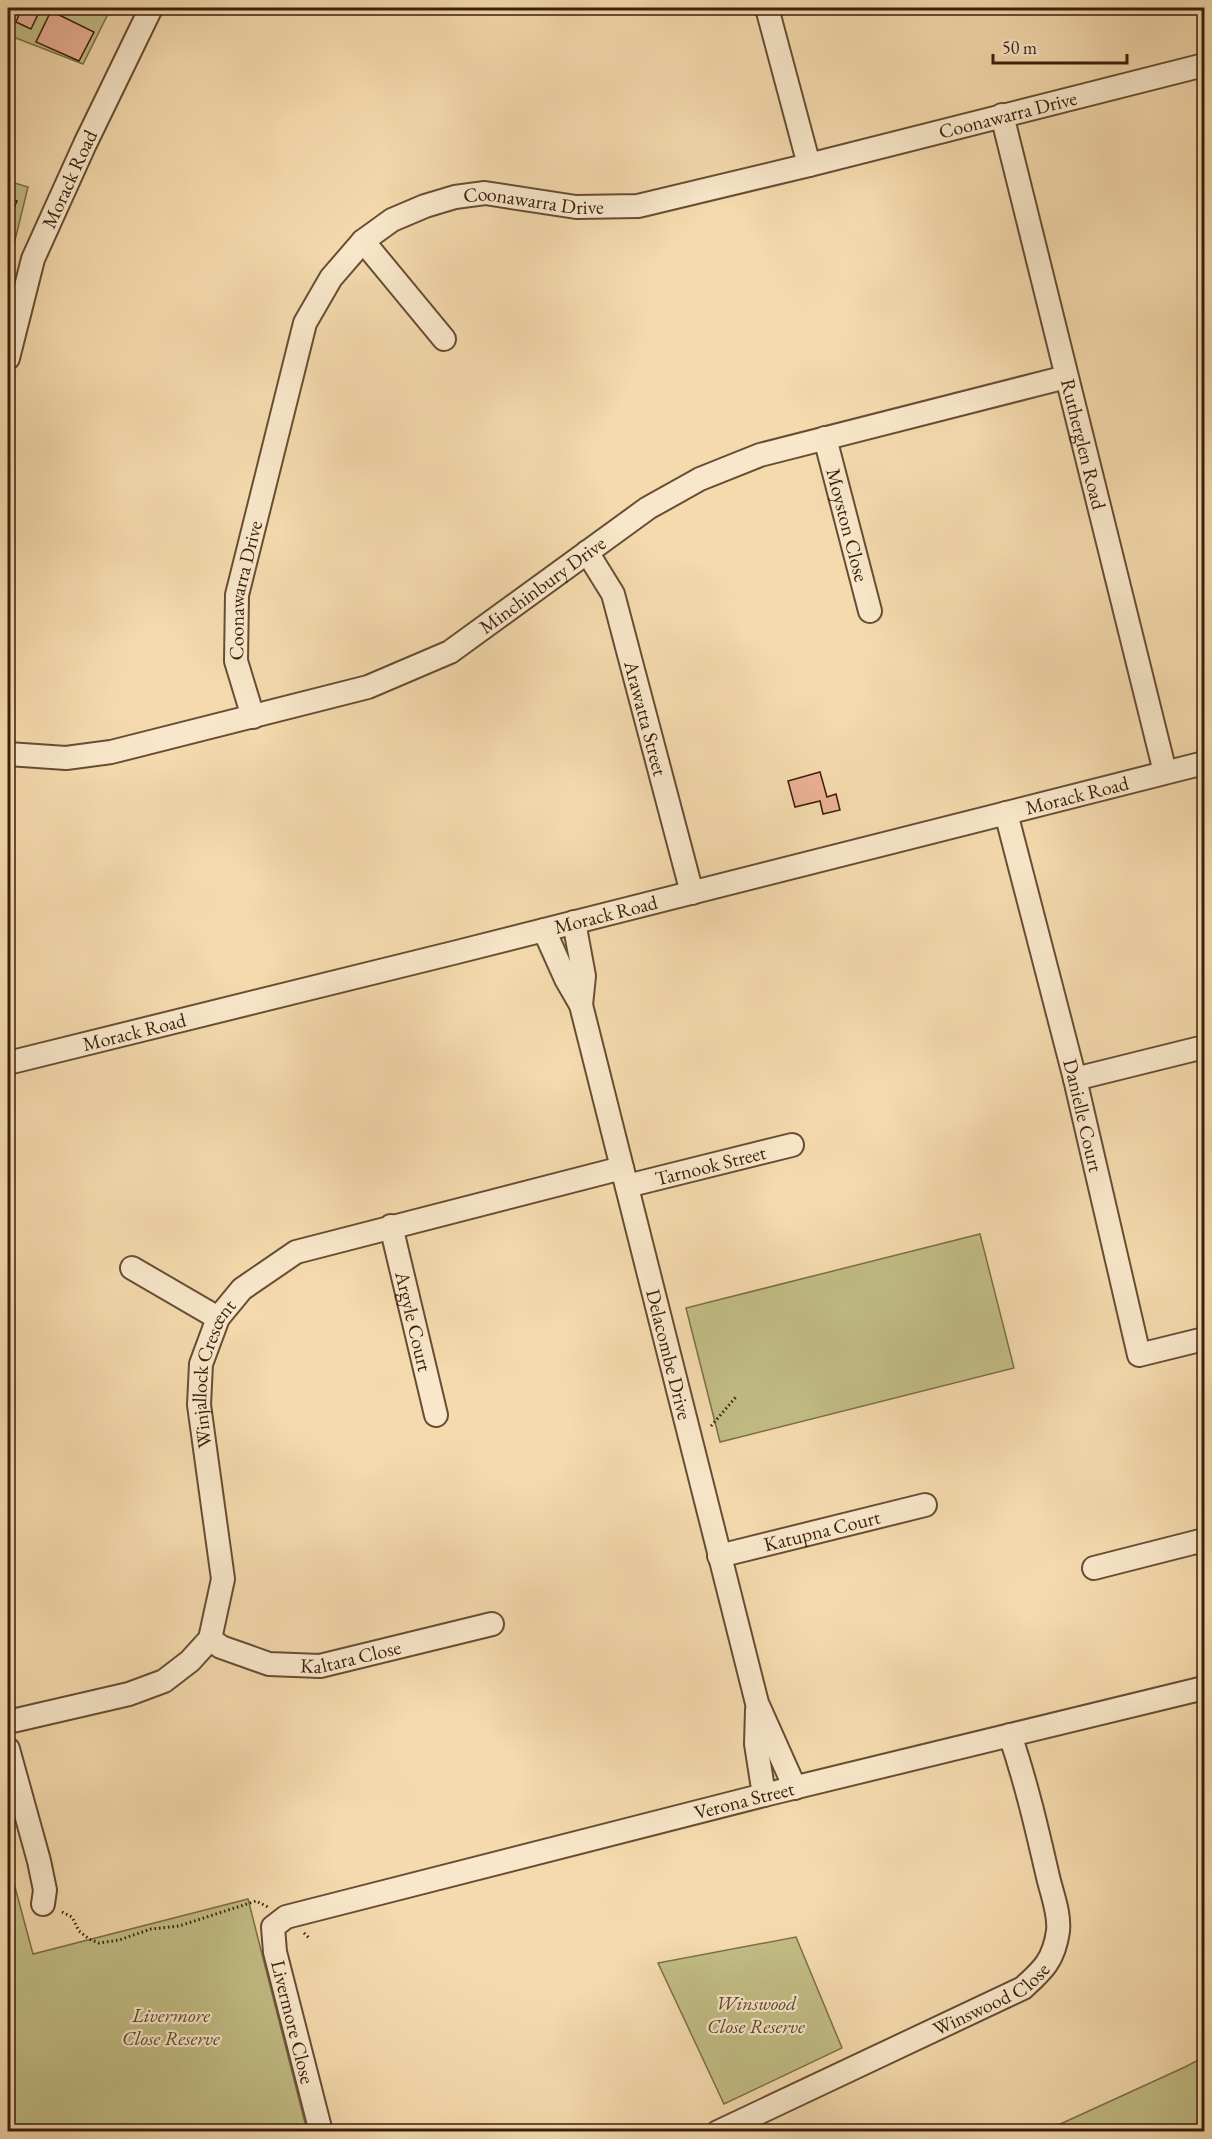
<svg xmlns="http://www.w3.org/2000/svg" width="1212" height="2139" viewBox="0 0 1212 2139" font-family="'EB Garamond',serif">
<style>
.green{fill:#c2bd85;stroke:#7e6e48;stroke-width:1.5}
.building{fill:#ebb196;stroke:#3a1e0c;stroke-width:1.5}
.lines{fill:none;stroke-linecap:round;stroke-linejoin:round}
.minor-casing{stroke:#684d34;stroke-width:26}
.path{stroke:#3a1e0c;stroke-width:3;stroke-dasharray:1.5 3;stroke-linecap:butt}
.minor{stroke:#f8e7ca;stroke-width:22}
.labels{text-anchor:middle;stroke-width:4.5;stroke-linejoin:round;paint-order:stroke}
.street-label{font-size:20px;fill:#3a1e0c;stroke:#f8e7ca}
.park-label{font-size:20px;font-style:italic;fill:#5c462a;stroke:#f8e7ca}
</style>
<rect width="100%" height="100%" fill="#f4daad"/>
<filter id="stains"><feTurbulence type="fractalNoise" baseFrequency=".00333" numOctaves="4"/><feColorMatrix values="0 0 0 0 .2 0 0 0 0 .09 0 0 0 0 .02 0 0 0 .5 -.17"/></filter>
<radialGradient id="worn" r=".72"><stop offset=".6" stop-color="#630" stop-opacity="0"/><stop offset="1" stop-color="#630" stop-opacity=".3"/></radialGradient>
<g class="green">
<polygon points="8,8 111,8 83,64 8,35"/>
<polygon points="8,181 28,187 8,269"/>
<polygon points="980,1234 1014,1368 720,1442 686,1308"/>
<polygon points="8,1861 33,1954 248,1899 307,2131 8,2131"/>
<polygon points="796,1937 842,2048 724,2104 658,1963"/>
<polygon points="1204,2057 1204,2131 1045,2131 1185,2067"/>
</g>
<g class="building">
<polygon points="31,8 40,10 31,29 16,22 21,10 29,12"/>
<polygon points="51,11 94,32 79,61 36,42"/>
<polygon points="8,196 17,201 8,221"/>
<polygon points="820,772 827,797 836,794 840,810 823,814 820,801 795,807 788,781"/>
</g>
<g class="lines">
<g class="minor-casing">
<g id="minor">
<polyline points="767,8 809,165"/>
<path id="s1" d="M1002,115L1165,772"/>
<polyline points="363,241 444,339"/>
<path id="s2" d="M8,358L33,259L85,144L151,8"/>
<path id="s3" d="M825,438L870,611"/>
<path id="s4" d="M587,552L613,594L692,893"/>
<path id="s5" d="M253,717L236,661L237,595L305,323L331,278L363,241L392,220L425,206L455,197L485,193L576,207L638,206L809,165L1204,65"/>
<path id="s6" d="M8,754L66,758L111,752L368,687L450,652L648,508L700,479L760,455L1066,377"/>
<path id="s7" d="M1006,813L1075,1079L1139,1355L1204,1339"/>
<polyline points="574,922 584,976 581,1005"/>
<path id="s8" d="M544,930L566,979L581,1005L757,1703L795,1788"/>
<path id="s9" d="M8,1063L453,953L1204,763"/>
<polyline points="1075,1079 1204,1047"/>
<path id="s10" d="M627,1186L792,1145"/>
<path id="s11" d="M391,1226L436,1415"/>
<polyline points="132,1268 218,1318"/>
<path id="s12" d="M719,1556L925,1505"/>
<polyline points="1094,1568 1204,1540"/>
<path id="s13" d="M210,1639L221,1647L269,1664L320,1666L492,1624"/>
<polyline points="757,1710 756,1744 764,1795"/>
<path id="s14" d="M8,1722L129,1694L164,1681L190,1661L210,1639L223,1579L199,1405L201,1364L218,1318L242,1289L296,1252L622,1168"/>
<polyline points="8,1749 39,1861 45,1890 43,1904"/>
<path id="s15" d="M321,2132L275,1952L273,1927L286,1917L764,1795L1204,1688"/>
<path id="s16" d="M718,2132L1023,1988C1043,1970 1054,1960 1058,1931C1060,1914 1052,1894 1048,1877C1037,1829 1026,1782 1010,1735"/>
</g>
</g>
<g class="path">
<polyline points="711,1426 736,1397"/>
<polyline points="62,1912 72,1917 79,1931 89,1939 99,1943 119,1940 151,1929 179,1926 256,1901 268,1907"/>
<polyline points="304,1933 310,1939"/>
</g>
<use href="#minor" class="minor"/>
</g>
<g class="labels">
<g class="street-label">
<text dy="7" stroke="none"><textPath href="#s5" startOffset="1174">Coonawarra Drive</textPath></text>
<text dy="7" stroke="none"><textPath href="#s2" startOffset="190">Morack Road</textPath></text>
<text dy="7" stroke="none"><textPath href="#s5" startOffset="688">Coonawarra Drive</textPath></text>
<text dy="7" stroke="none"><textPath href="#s1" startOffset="339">Rutherglen Road</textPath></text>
<text dy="7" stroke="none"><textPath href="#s3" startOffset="90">Moyston Close</textPath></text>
<text dy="7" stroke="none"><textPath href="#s6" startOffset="572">Minchinbury Drive</textPath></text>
<text dy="7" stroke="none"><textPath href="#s5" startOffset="130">Coonawarra Drive</textPath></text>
<text dy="7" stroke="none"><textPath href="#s4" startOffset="178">Arawatta Street</textPath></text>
<text dy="7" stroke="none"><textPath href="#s9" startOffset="1102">Morack Road</textPath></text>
<text dy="7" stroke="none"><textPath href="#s9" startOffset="616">Morack Road</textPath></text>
<text dy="7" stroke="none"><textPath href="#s9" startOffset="130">Morack Road</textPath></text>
<text dy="7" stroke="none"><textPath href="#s7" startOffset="312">Danielle Court</textPath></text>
<text dy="7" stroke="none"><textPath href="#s10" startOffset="86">Tarnook Street</textPath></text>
<text dy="7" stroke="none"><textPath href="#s11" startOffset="98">Argyle Court</textPath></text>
<text dy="7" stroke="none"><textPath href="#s8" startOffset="444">Delacombe Drive</textPath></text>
<text dy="7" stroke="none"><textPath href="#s14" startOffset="495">Winjallock Crescent</textPath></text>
<text dy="7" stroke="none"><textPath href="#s12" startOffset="106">Katupna Court</textPath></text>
<text dy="7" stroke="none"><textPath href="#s13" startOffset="147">Kaltara Close</textPath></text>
<text dy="7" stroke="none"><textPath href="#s15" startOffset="700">Verona Street</textPath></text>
<text dy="7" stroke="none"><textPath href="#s16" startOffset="304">Winswood Close</textPath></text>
<text transform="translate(293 2022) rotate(76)" y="7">Livermore Close</text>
</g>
<g class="park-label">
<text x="756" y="2010">Winswood<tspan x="756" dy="23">Close Reserve</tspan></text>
<text x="171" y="2022">Livermore<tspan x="171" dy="23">Close Reserve</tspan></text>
</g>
</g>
<rect width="1212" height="2139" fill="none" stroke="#f4daad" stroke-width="30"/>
<rect x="9" y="9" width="1194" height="2121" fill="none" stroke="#3a1e0c" stroke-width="3"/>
<rect x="15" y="15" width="1182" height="2109" fill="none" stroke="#3a1e0c" stroke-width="1.5"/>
<path d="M993 54v9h134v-9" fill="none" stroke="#3a1e0c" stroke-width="3"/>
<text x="1002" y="54" font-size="18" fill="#3a1e0c" stroke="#f8e7ca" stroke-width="4.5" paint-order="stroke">50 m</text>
<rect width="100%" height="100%" filter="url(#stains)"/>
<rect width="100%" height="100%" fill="url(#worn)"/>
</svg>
